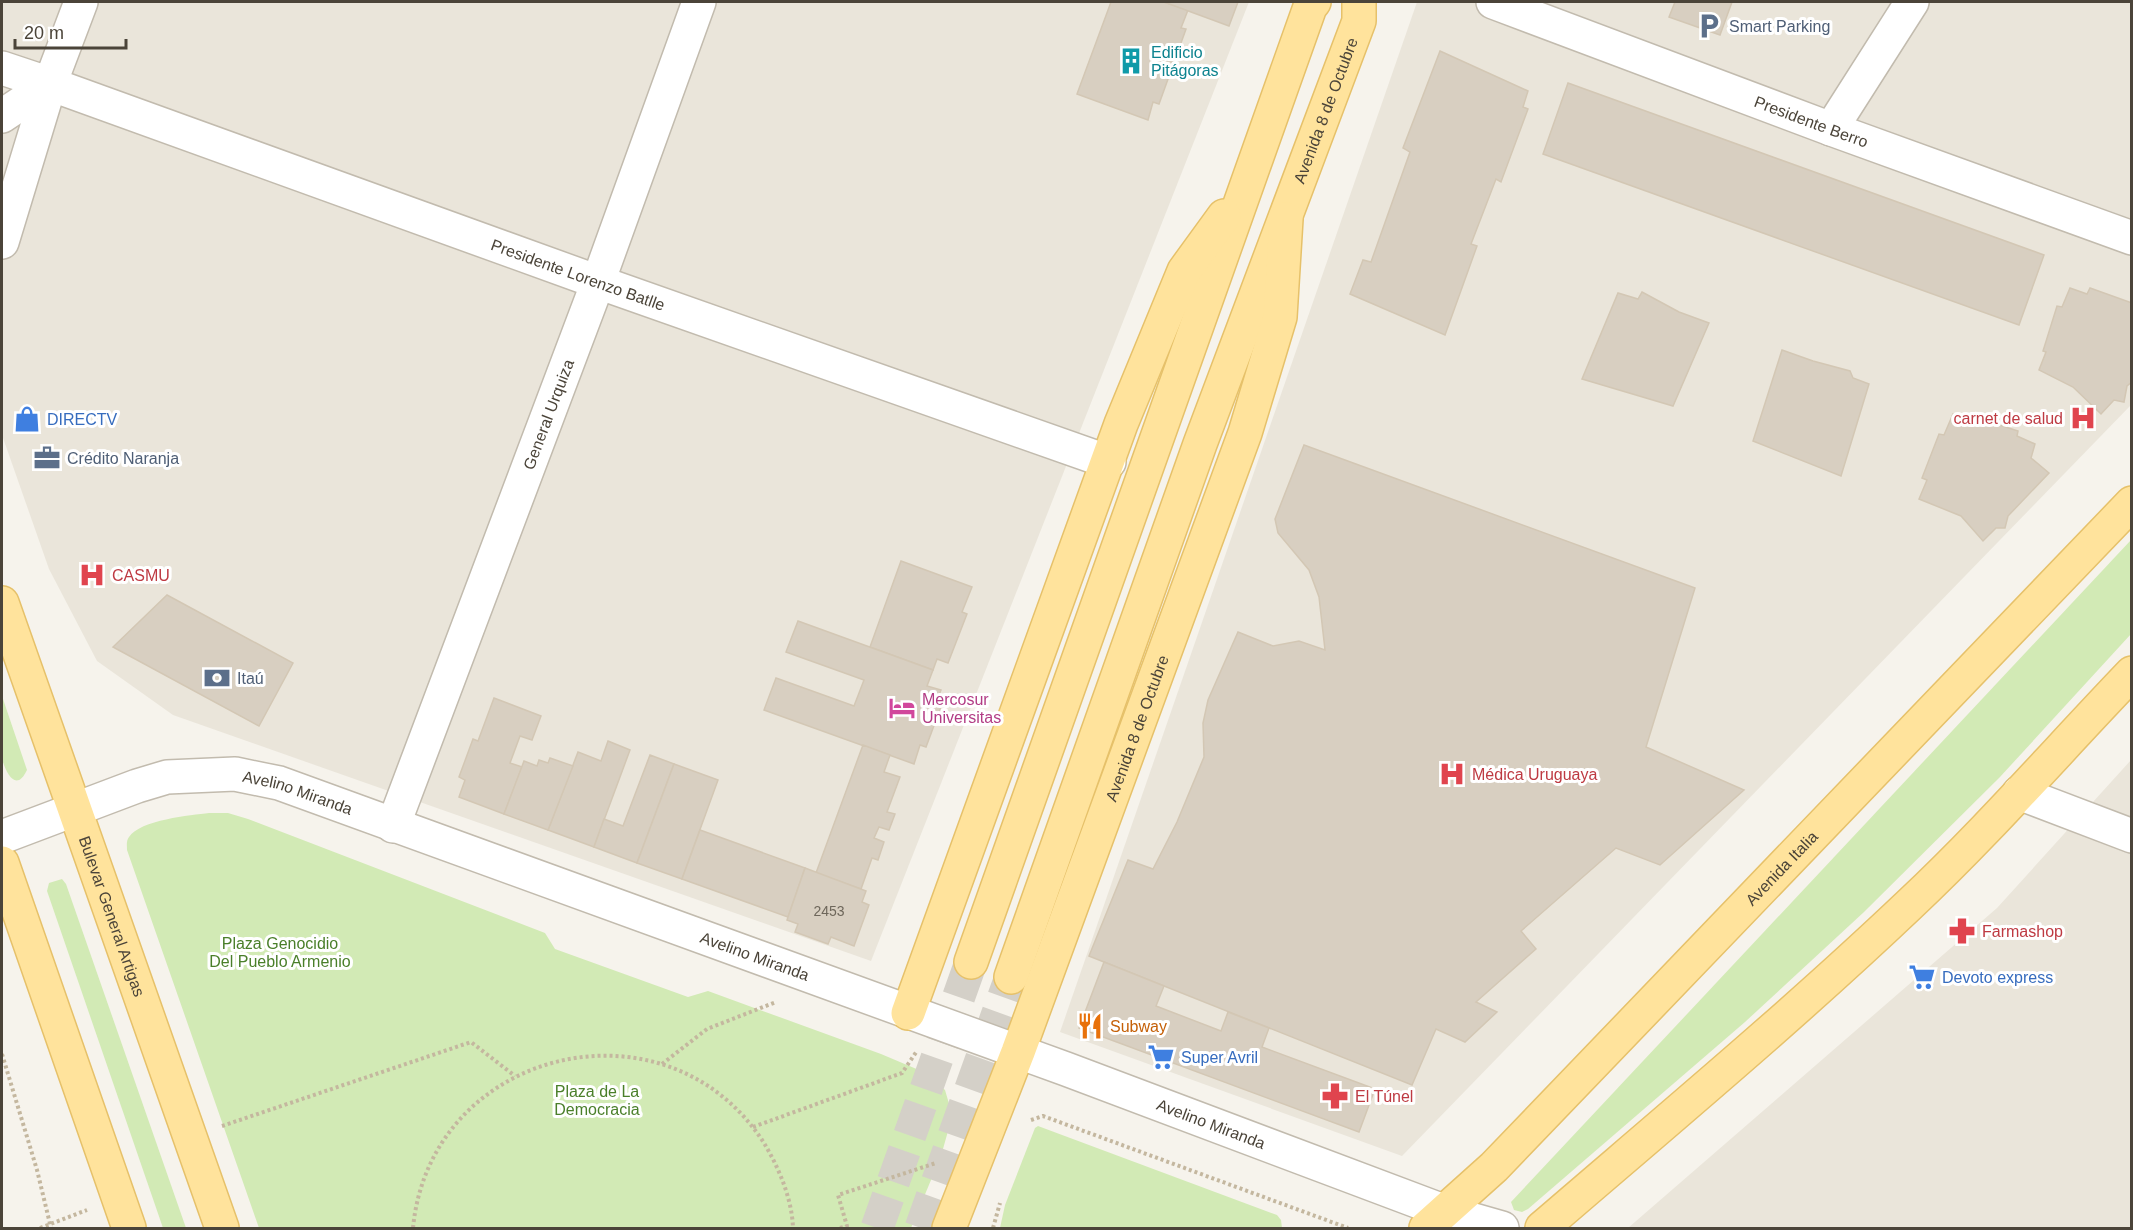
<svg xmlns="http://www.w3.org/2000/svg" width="2133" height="1230" viewBox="0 0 2133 1230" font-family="Arial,sans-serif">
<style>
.residential{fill:#eae5da}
.green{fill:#d2eab5}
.building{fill:#d8cfc1;stroke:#d3c7b4;stroke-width:1.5}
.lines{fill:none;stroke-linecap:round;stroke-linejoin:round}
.major-tunnel{stroke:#d4d0c8;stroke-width:33;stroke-dasharray:33 16;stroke-linecap:butt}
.minor-casing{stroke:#c2bbae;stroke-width:36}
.major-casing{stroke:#e6c16a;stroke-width:36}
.path{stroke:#c4b79f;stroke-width:4;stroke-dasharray:3 3;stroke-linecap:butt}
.minor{stroke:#fff;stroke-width:33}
.major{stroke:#ffe39c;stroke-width:33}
.labels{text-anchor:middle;stroke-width:6;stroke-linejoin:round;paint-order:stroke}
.number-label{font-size:14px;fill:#6e675b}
.service-label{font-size:16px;fill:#4e5e75;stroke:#fff;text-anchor:start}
.culture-label{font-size:16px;fill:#0d838f;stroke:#fff;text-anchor:start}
.street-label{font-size:16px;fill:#4b4439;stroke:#fff}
.health-label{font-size:16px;fill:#be3a42;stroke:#fff;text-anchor:start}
.shop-label{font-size:16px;fill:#366cbe;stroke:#fff;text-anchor:start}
.hotel-label{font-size:16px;fill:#b23c85;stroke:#fff;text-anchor:start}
.park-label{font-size:16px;fill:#4a7f2a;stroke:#fff}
.food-label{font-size:16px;fill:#c56008;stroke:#fff;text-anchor:start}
</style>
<rect width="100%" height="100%" fill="#f6f3ec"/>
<g class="residential">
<polygon points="2,2 1249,2 871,961 173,715 97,661 49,569 2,435"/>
<polygon points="1417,2 2131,2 2131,405 1402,1156 1060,1032"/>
<polygon points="2131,760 2131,1228 1628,1228 1997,908"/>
</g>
<g class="green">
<polygon points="2131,540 2131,634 2000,777 1864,912 1745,1022 1528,1209 1522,1212 1514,1210 1511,1202"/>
<path d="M2,696L27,770C16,793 6,773 2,759C0,742 1,714 2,696Z"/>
<path d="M209,813H228L248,819L545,933L555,949L688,997L708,991L881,1054L926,1073L945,1090L950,1107V1124L941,1156L911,1228H259L127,850C127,846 126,841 129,837C140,820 191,815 209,813Z"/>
<polygon points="62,879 66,884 186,1228 163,1228 47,891 49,883"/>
<polygon points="1038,1126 1277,1215 1281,1220 1282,1228 1000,1228 1005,1205 1035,1128"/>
</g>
<g class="building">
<polygon points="1111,2 1164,2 1188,10 1181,28 1186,29 1159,104 1153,102 1148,120 1077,94"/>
<polygon points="1164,2 1238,2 1229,26"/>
<polygon points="1675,2 1732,2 1720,35 1669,17"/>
<polygon points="1440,51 1528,91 1523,107 1528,109 1501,182 1496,179 1471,244 1477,246 1445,335 1350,294 1363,260 1371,262 1410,152 1403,148"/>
<polygon points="1568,83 2044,255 2019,325 1543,154"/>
<polygon points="2070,288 2087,294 2090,288 2132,303 2132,382 2127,386 2124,402 2114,400 2101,414 2073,387 2039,370 2046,352 2043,351 2057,306 2062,307"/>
<polygon points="1642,292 1679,312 1709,323 1673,406 1582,379 1618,293 1638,299"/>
<polygon points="1782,350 1813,361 1850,371 1853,378 1869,384 1841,476 1753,441"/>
<polygon points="1953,414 1973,422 1975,417 2018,431 2017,436 2035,444 2031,458 2049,473 2008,516 2005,528 1996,528 1983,541 1961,516 1919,499 1927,480 1922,478 1939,434 1944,435"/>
<polygon points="1304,445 1695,588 1646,747 1744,790 1660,865 1616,848 1521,931 1536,949 1476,1002 1497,1012 1465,1042 1436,1029 1412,1085 1089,956 1128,860 1153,869 1177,822 1204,757 1203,723 1208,700 1238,632 1273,646 1299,641 1325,650 1319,597 1309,570 1278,533 1275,519"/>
<polygon points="901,561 972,587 962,612 967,614 948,663 937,659 933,670 870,647"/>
<polygon points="167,595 293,663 259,726 113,647"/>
<polygon points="798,621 933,670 927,686 941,690 939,695 945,696 926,747 920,745 914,764 764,710 776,678 854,706 864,680 786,652"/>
<polygon points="494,698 541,716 532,740 520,736 510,763 522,767 504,814 459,797 465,780 459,777 473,739 478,741"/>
<polygon points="608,741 630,750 594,847 548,830 578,752 601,761"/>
<polygon points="863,745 890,755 884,772 900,777 887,812 895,814 889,830 879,827 874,838 884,842 878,860 872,858 861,889 816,873"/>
<polygon points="650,755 674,764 637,863 594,847 604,819 623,826"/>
<polygon points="550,758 573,766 548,830 504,814 524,761 537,766 539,760 548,763"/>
<polygon points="674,764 718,780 682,879 637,863"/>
<polygon points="700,830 805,868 788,917 682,879"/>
<polygon points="805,868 866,891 862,902 869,905 854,946 831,937 828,944 795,932 798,924 787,920"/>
<polygon points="1104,962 1164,986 1156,1006 1221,1031 1228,1012 1269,1028 1262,1047 1375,1089 1359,1132 1079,1028"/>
</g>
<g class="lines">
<g class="major-tunnel">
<polyline points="877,1228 971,962"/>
<polyline points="921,1228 1011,977"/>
</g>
<g class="minor-casing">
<g id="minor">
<path id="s1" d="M1493,2L1831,129L2132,238"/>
<path id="s2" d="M2,68L50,84L598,282L1109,462"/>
<polyline points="2,116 50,84"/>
<polyline points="1831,129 1912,2"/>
<polyline points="2,242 50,84 81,2"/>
<polyline points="2019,793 2132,836"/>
<path id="s3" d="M393,826L598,282L699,2"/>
<path id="s4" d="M2,837L137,786L167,777L235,774L279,783L1066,1069L1446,1212L1502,1228"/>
</g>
</g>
<g class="major-casing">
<g id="major">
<path id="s5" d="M2,603L222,1228"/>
<polyline points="2,863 129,1228"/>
<polyline points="971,962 1310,7 1314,2"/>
<path id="s6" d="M1011,977L1200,444L1359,21V2"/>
<polyline points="908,1013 1121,424 1184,271 1224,216"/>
<path id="s7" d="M949,1228L1018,1052L1245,433L1280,317L1286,219"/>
<path id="s8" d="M1426,1228L1494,1167L2132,503"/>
<path d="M1542,1228C1665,1122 1791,1017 1909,905C1987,832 2058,750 2132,673"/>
</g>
</g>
<g class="path">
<polyline points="2,1054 37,1170 51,1228"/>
<polyline points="662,1064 707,1029 776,1002"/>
<polyline points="1031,1120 1043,1116 1348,1228"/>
<polyline points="222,1126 471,1042 515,1076"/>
<polyline points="753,1127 902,1073 917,1051"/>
<polyline points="40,1228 87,1210"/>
<path d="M413,1228C430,1049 666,991 764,1143C779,1168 792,1199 793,1228"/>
<polyline points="840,1228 847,1226 838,1195 936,1163"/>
<polyline points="993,1228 1000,1203"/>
</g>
<use href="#minor" class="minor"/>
<use href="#major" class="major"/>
</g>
<defs>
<g id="parking-bare" transform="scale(2.07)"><path d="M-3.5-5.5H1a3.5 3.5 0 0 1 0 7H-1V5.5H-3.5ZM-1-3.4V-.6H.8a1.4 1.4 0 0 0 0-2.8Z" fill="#5c6f8a" stroke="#fff" stroke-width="2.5" paint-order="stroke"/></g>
<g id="building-bare" transform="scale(2.07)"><path d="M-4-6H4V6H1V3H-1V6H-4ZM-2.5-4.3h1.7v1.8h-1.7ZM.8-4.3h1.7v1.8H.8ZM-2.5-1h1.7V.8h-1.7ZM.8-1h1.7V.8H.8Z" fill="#0f9aa8" stroke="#fff" stroke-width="2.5" paint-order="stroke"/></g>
<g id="hospital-bare" transform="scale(2.07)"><path d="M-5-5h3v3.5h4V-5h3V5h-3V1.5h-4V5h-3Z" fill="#e0444e" stroke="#fff" stroke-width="2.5" paint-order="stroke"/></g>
<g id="shop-bare" transform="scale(2.07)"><path d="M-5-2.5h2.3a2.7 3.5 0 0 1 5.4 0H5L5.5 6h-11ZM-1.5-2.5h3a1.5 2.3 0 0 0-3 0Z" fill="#3f7fe0" stroke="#fff" stroke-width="2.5" paint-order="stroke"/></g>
<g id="office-bare" transform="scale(2.07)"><path d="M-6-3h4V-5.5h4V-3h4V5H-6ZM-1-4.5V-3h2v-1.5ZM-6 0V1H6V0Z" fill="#5c6f8a" stroke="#fff" stroke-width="2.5" paint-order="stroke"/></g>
<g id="bank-bare" transform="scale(2.07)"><path d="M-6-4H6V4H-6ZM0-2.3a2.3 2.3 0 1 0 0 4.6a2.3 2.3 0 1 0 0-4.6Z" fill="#5c6f8a" stroke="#fff" stroke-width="2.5" paint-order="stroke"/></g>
<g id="hotel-bare" transform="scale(2.07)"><path d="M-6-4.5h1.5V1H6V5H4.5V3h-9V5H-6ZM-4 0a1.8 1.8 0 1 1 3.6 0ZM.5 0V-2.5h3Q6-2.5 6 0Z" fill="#d1479c" stroke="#fff" stroke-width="2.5" paint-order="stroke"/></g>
<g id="pharmacy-bare" transform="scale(2.07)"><path d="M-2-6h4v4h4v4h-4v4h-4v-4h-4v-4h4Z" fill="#e0444e" stroke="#fff" stroke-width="2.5" paint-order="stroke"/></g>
<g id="supermarket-bare" transform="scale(2.07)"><path d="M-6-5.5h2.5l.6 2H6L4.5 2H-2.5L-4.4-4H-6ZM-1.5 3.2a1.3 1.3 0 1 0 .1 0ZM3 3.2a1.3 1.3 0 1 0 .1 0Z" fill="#3f7fe0" stroke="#fff" stroke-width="2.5" paint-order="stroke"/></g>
<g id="restaurant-bare" transform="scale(2.07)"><path d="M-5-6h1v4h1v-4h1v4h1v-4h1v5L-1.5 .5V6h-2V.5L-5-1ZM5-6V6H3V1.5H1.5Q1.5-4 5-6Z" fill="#e8710a" stroke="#fff" stroke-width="2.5" paint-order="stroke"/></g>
</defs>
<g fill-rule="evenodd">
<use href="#parking-bare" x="1709" y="26"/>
<use href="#building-bare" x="1131" y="61"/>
<use href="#hospital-bare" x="2083" y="418"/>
<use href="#shop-bare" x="27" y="419"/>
<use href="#office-bare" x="47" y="458"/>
<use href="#hospital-bare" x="92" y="575"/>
<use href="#bank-bare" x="217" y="678"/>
<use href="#hotel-bare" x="902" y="708"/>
<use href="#hospital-bare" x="1452" y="774"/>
<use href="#pharmacy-bare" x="1962" y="931"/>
<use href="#supermarket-bare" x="1922" y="977"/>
<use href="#restaurant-bare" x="1090" y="1026"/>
<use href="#supermarket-bare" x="1161" y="1057"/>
<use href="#pharmacy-bare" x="1335" y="1096"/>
</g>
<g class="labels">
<g class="number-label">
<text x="829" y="916">2453</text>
</g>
<g class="service-label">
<text x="1729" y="32">Smart Parking</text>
<text x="67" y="464">Crédito Naranja</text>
<text x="237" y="684">Itaú</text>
</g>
<g class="culture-label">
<text x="1151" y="58">Edificio<tspan x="1151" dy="18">Pitágoras</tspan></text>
</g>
<g class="street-label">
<text dy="6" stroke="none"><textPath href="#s6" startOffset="922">Avenida 8 de Octubre</textPath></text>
<text dy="6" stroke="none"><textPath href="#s1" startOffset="340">Presidente Berro</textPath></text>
<text dy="6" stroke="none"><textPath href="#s2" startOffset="612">Presidente Lorenzo Batlle</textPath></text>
<text dy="6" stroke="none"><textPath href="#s3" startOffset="440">General Urquiza</textPath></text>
<text dy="6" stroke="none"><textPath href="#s7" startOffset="534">Avenida 8 de Octubre</textPath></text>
<text dy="6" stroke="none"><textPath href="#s4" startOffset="309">Avelino Miranda</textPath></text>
<text dy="6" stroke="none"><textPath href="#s8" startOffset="506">Avenida Italia</textPath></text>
<text dy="6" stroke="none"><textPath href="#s5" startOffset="332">Bulevar General Artigas</textPath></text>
<text dy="6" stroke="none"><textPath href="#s4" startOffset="795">Avelino Miranda</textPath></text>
<text dy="6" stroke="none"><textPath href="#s4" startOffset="1281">Avelino Miranda</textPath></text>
</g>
<g class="health-label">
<text x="2063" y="424" text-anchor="end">carnet de salud</text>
<text x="112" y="581">CASMU</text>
<text x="1472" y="780">Médica Uruguaya</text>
<text x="1982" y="937">Farmashop</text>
<text x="1355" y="1102">El Túnel</text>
</g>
<g class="shop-label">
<text x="47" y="425">DIRECTV</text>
<text x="1942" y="983">Devoto express</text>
<text x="1181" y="1063">Super Avril</text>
</g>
<g class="hotel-label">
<text x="922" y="705">Mercosur<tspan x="922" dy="18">Universitas</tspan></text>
</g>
<g class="park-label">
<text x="280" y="949">Plaza Genocidio<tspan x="280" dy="18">Del Pueblo Armenio</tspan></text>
<text x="597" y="1097">Plaza de La<tspan x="597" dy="18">Democracia</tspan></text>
</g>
<g class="food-label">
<text x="1110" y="1032">Subway</text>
</g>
</g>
<rect width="2133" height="1230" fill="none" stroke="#4b4439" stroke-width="6"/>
<path d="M15 39v9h111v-9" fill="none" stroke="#4b4439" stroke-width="3"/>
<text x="24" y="39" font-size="18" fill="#4b4439" stroke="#ffffff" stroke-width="4.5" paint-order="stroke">20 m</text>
</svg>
